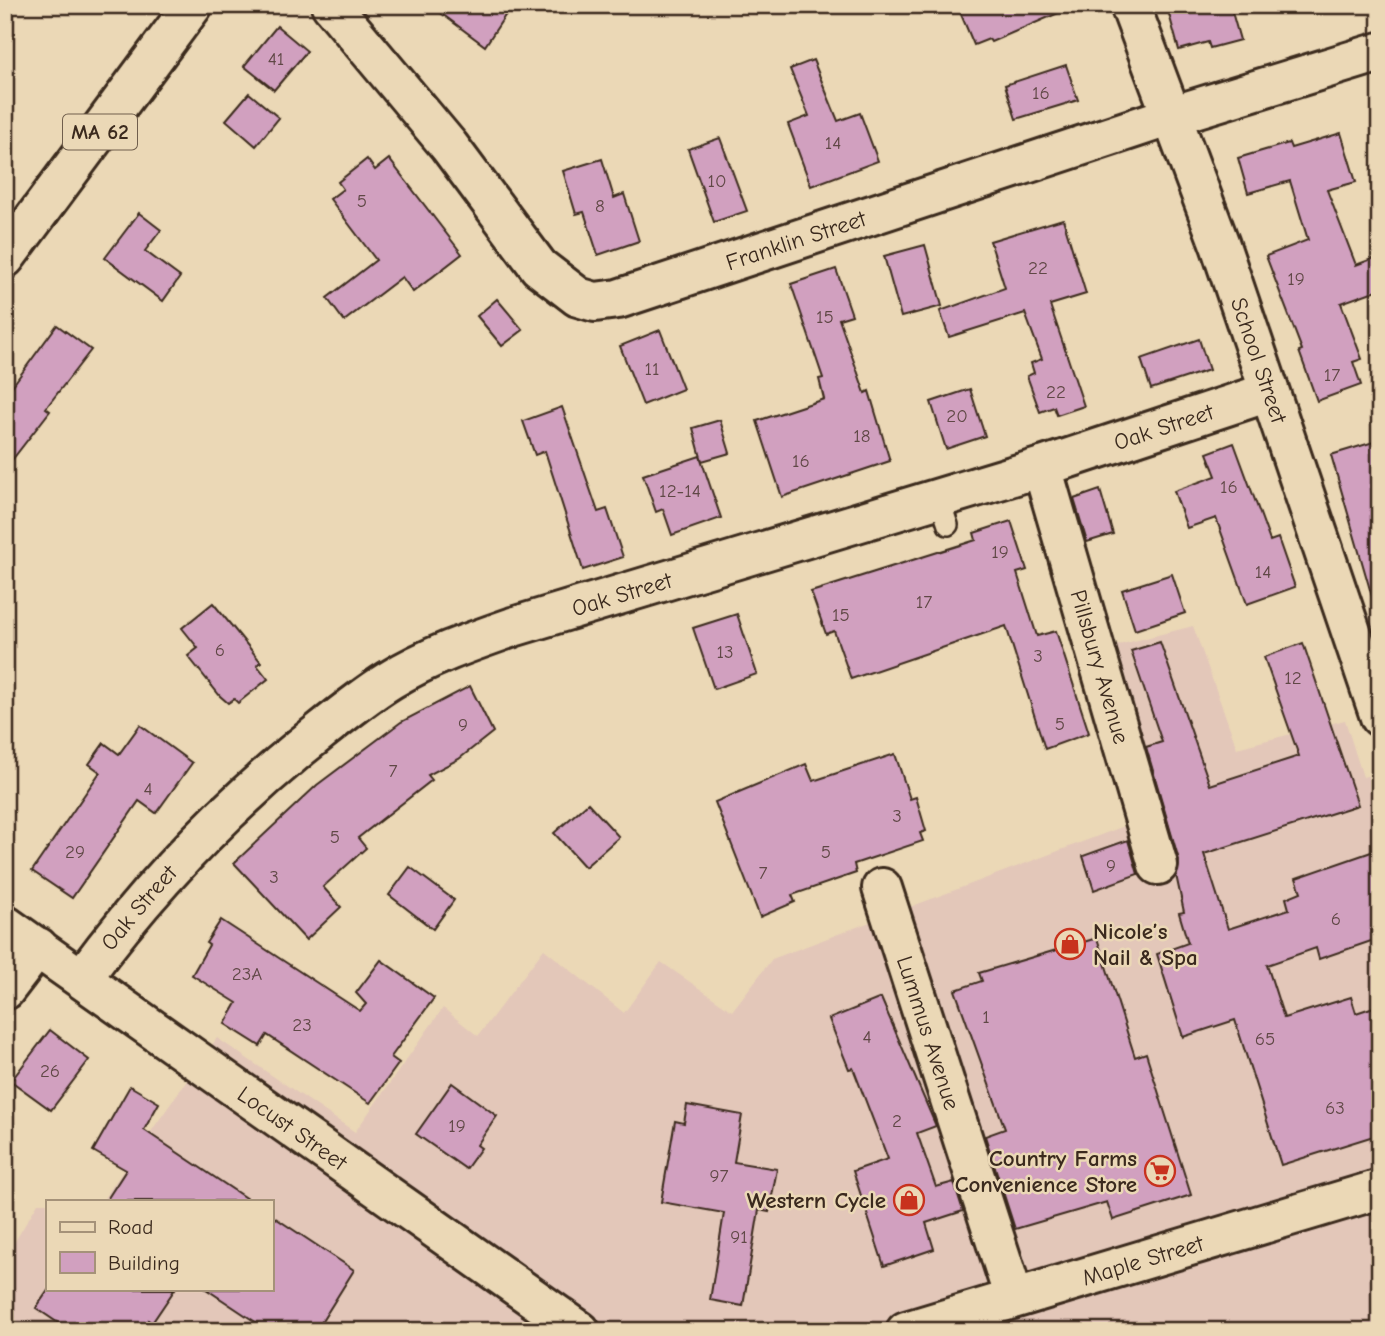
<svg xmlns="http://www.w3.org/2000/svg" width="1385" height="1336" viewBox="0 0 1385 1336" font-family="'Comic Neue',sans-serif">
<style>
.built{fill:#e3c7b9}
.building{fill:#d1a0bf;stroke:#3b2a1e;stroke-width:2}
.lines{fill:none;stroke-linecap:round;stroke-linejoin:round}
.lane-casing{stroke:#3b2a1e;stroke-width:24}
.street-casing{stroke:#3b2a1e;stroke-width:44}
.secondary-casing{stroke:#3b2a1e;stroke-width:44}
.primary-casing{stroke:#3b2a1e;stroke-width:44}
.lane{stroke:#ebd8b6;stroke-width:19}
.street{stroke:#ebd8b6;stroke-width:38}
.secondary{stroke:#ebd8b6;stroke-width:38}
.primary{stroke:#ebd8b6;stroke-width:38}
.labels{text-anchor:middle;stroke-width:5;stroke-linejoin:round;paint-order:stroke}
.number-label{font-size:19px;fill:#604846}
.shield{fill:#ebd8b6;stroke:#705e4c;stroke-width:2}
.shield-label{font-size:21px;font-weight:bold;fill:#3b2a1e}
.street-label{font-size:23px;fill:#3b2a1e;stroke:#ebd8b6}
.poi-label{font-size:23px;font-weight:bold;fill:#3b2a1e;stroke:#ebd8b6;text-anchor:end}
</style>
<rect width="100%" height="100%" fill="#ebd8b6"/>
<filter id="ink" filterUnits="userSpaceOnUse"><feTurbulence type="fractalNoise" baseFrequency=".0143" numOctaves="2"/><feDisplacementMap in="SourceGraphic" scale="14" xChannelSelector="R" yChannelSelector="G"/><feConvolveMatrix kernelMatrix="1 2 1 2 8 2 1 2 1" color-interpolation-filters="sRGB"/></filter>
<g filter="url(#ink)">
<polygon class="built" points="1193,626 1237,748 1345,720 1363,777 1380,772 1380,1331 25,1331 5,1304 5,1258 38,1203 47,1203 47,1289 271,1289 271,1201 102,1201 217,1038 355,1132 443,1008 478,1036 544,949 624,1013 661,962 732,1011 772,959 1143,819 1095,651"/>
<g class="building">
<polygon points="430,5 512,5 485,46"/>
<polygon points="957,5 1077,5 991,42 989,39 974,45"/>
<polygon points="1202,5 1230,5 1240,40 1210,48 1208,42 1179,50 1169,14"/>
<polygon points="277,26 307,51 274,90 244,66"/>
<polygon points="813,60 838,121 860,113 878,161 811,186 788,124 809,116 790,69"/>
<polygon points="1066,65 1078,100 1016,119 1005,85"/>
<polygon points="249,93 279,118 256,146 226,120"/>
<polygon points="1341,133 1356,182 1327,190 1356,265 1380,256 1380,289 1341,303 1362,359 1353,362 1361,385 1317,401 1299,351 1302,350 1266,256 1308,240 1290,181 1248,193 1238,158 1289,143 1291,148"/>
<polygon points="720,138 747,211 714,222 688,149"/>
<polygon points="367,159 375,170 389,159 462,254 413,292 402,277 344,321 327,298 376,260 330,199 343,189 338,182"/>
<polygon points="602,159 614,198 624,194 639,241 598,255 584,212 576,214 563,171"/>
<polygon points="139,213 161,230 145,251 180,277 163,301 105,258"/>
<polygon points="1063,219 1086,294 1050,305 1084,406 1057,415 1054,407 1040,412 1027,376 1034,373 1031,363 1042,359 1025,313 949,337 940,311 1005,288 990,241"/>
<polygon points="925,245 942,306 901,317 884,256"/>
<polygon points="836,269 852,315 839,319 865,393 869,391 890,461 782,497 757,421 824,399 819,379 823,378 791,284"/>
<polygon points="497,299 523,330 502,346 477,316"/>
<polygon points="57,325 91,350 46,408 50,411 5,469 5,396"/>
<polygon points="660,330 683,389 643,405 620,346"/>
<polygon points="1199,339 1209,370 1151,389 1141,359"/>
<polygon points="970,389 985,436 946,449 931,402"/>
<polygon points="562,407 598,512 607,509 623,557 583,570 545,451 535,455 523,421"/>
<polygon points="720,420 730,453 702,461 693,428"/>
<polygon points="1380,440 1380,599 1373,600 1331,455"/>
<polygon points="1234,443 1270,541 1278,538 1295,587 1247,604 1216,518 1187,528 1174,491 1216,476 1207,453"/>
<polygon points="700,456 721,518 672,535 663,509 656,512 643,475"/>
<polygon points="1100,490 1113,534 1087,542 1074,499"/>
<polygon points="1011,521 1027,570 1017,573 1037,636 1056,631 1089,733 1045,749 1006,626 851,679 834,631 826,634 811,592 976,540 974,533"/>
<polygon points="1172,574 1185,613 1135,630 1122,590"/>
<polygon points="213,603 261,662 257,665 268,679 238,703 234,699 228,703 220,696 188,656 198,648 182,628"/>
<polygon points="737,614 757,674 714,689 693,628"/>
<polygon points="1160,642 1210,785 1299,756 1264,657 1303,643 1358,805 1204,854 1228,929 1289,909 1286,898 1301,892 1296,878 1380,849 1380,938 1319,959 1316,948 1267,965 1284,1018 1351,997 1356,1013 1380,1005 1380,1134 1281,1165 1235,1020 1183,1037 1157,954 1188,943 1179,913 1184,912 1176,875 1179,860 1146,747 1162,742 1131,651"/>
<polygon points="470,686 493,732 459,759 428,775 432,780 358,838 366,848 323,887 341,907 306,940 234,863 317,785 401,722"/>
<polygon points="140,725 192,763 156,813 139,801 72,898 32,871 100,772 89,764 104,743 119,754"/>
<polygon points="895,754 910,799 916,797 926,831 920,833 923,841 854,864 856,873 792,895 795,902 760,917 715,802 806,764 813,781"/>
<polygon points="588,803 619,837 585,867 554,833"/>
<polygon points="1128,840 1138,874 1094,890 1083,856"/>
<polygon points="410,867 454,900 433,929 389,895"/>
<polygon points="221,920 360,1011 366,1004 356,993 381,960 434,998 391,1057 399,1063 370,1103 267,1035 260,1046 225,1024 237,1003 192,975 209,945 206,943"/>
<polygon points="1097,938 1135,1057 1146,1053 1191,1195 1113,1220 1107,1202 1015,1229 985,1136 1005,1129 955,990 982,981 979,973"/>
<polygon points="881,998 936,1126 917,1133 936,1187 954,1182 963,1211 926,1223 934,1249 884,1266 853,1171 888,1159 853,1068 849,1069 829,1019"/>
<polygon points="50,1030 89,1060 51,1110 11,1081"/>
<polygon points="452,1083 497,1116 477,1145 481,1148 466,1169 416,1134"/>
<polygon points="130,1086 159,1103 144,1130 250,1201 106,1201 126,1170 93,1151"/>
<polygon points="687,1105 742,1115 734,1162 777,1169 769,1212 759,1210 743,1306 710,1300 724,1213 661,1202 675,1121 684,1123"/>
<polygon points="271,1215 354,1270 316,1331 269,1331 206,1289 271,1289"/>
<polygon points="49,1289 175,1289 152,1323 148,1320 141,1331 70,1331 36,1308"/>
</g>
<g class="lines">
<g class="lane-casing">
<polyline id="lane" points="939,498 948,525"/>
</g>
<g class="street-casing">
<g id="street">
<path id="s1" d="M1130,5L1220,245L1380,717"/>
<path id="s2" d="M1042,467L1158,865"/>
<path id="s3" d="M882,888L1014,1298"/>
<path id="s4" d="M83,977C147,890 217,816 301,747C330,724 358,700 390,680C429,656 473,641 516,626L1042,467L1269,392"/>
<polyline points="5,990 38,947"/>
</g>
</g>
<g class="secondary-casing">
<g id="secondary">
<path id="s5" d="M331,5L449,146L539,267L578,297L595,302L618,299L1171,116L1380,52"/>
<path id="s6" d="M5,925L580,1331"/>
<path id="s7" d="M906,1331L1380,1189"/>
</g>
</g>
<g class="primary-casing">
<polyline id="primary" points="5,258 193,5"/>
</g>
<use href="#lane" class="lane"/>
<use href="#street" class="street"/>
<use href="#secondary" class="secondary"/>
<use href="#primary" class="primary"/>
</g>
</g>
<defs>
<g id="shop-ring" transform="scale(1.575)"><circle r="9.5" fill="#ebd8b6" stroke="#c8321e" stroke-width="1.5"/><path d="M-5-2.5h2.3a2.7 3.5 0 0 1 5.4 0H5L5.5 6h-11ZM-1.5-2.5h3a1.5 2.3 0 0 0-3 0Z" fill="#c8321e"/></g>
<g id="supermarket-ring" transform="scale(1.575)"><circle r="9.5" fill="#ebd8b6" stroke="#c8321e" stroke-width="1.5"/><path d="M-6-5.5h2.5l.6 2H6L4.5 2H-2.5L-4.4-4H-6ZM-1.5 3.2a1.3 1.3 0 1 0 .1 0ZM3 3.2a1.3 1.3 0 1 0 .1 0Z" fill="#c8321e"/></g>
</defs>
<g fill-rule="evenodd">
<use href="#shop-ring" x="1070" y="944"/>
<use href="#supermarket-ring" x="1160" y="1171"/>
<use href="#shop-ring" x="909" y="1200"/>
</g>
<g class="labels">
<g class="number-label">
<text x="276" y="65">41</text>
<text x="1041" y="99">16</text>
<text x="833" y="149">14</text>
<text x="717" y="187">10</text>
<text x="362" y="207">5</text>
<text x="600" y="212">8</text>
<text x="1038" y="274">22</text>
<text x="1296" y="285">19</text>
<text x="825" y="323">15</text>
<text x="652" y="375">11</text>
<text x="1332" y="381">17</text>
<text x="1056" y="398">22</text>
<text x="957" y="422">20</text>
<text x="862" y="442">18</text>
<text x="801" y="467">16</text>
<text x="1229" y="493">16</text>
<text x="680" y="497">12-14</text>
<text x="1000" y="558">19</text>
<text x="1263" y="578">14</text>
<text x="924" y="608">17</text>
<text x="841" y="621">15</text>
<text x="220" y="656">6</text>
<text x="725" y="658">13</text>
<text x="1038" y="662">3</text>
<text x="1293" y="684">12</text>
<text x="1060" y="730">5</text>
<text x="463" y="731">9</text>
<text x="393" y="777">7</text>
<text x="148" y="795">4</text>
<text x="897" y="822">3</text>
<text x="335" y="843">5</text>
<text x="75" y="858">29</text>
<text x="826" y="858">5</text>
<text x="1111" y="872">9</text>
<text x="763" y="879">7</text>
<text x="274" y="883">3</text>
<text x="1336" y="925">6</text>
<text x="247" y="980">23A</text>
<text x="986" y="1023">1</text>
<text x="302" y="1031">23</text>
<text x="867" y="1043">4</text>
<text x="1265" y="1045">65</text>
<text x="50" y="1077">26</text>
<text x="1335" y="1114">63</text>
<text x="897" y="1127">2</text>
<text x="457" y="1132">19</text>
<text x="719" y="1182">97</text>
<text x="739" y="1243">91</text>
</g>
<rect class="shield" x="63" y="114.5" width="74" height="35" rx="5"/>
<g class="shield-label">
<text x="100" y="139">MA 62</text>
</g>
<g class="street-label">
<text dy="8" stroke="none"><textPath href="#s5" startOffset="612">Franklin Street</textPath></text>
<text dy="8" stroke="none"><textPath href="#s1" startOffset="378">School Street</textPath></text>
<text dy="8" stroke="none"><textPath href="#s4" startOffset="1244">Oak Street</textPath></text>
<text dy="8" stroke="none"><textPath href="#s4" startOffset="677">Oak Street</textPath></text>
<text dy="8" stroke="none"><textPath href="#s2" startOffset="208">Pillsbury Avenue</textPath></text>
<text dy="8" stroke="none"><textPath href="#s4" startOffset="89">Oak Street</textPath></text>
<text dy="8" stroke="none"><textPath href="#s3" startOffset="152">Lummus Avenue</textPath></text>
<text dy="8" stroke="none"><textPath href="#s6" startOffset="352">Locust Street</textPath></text>
<text dy="8" stroke="none"><textPath href="#s7" startOffset="247">Maple Street</textPath></text>
</g>
<g class="poi-label">
<text x="1093" y="939" text-anchor="start">Nicole’s<tspan x="1093" dy="26">Nail &amp; Spa</tspan></text>
<text x="1137" y="1166">Country Farms<tspan x="1137" dy="26">Convenience Store</tspan></text>
<text x="886" y="1208">Western Cycle</text>
</g>
</g>
<rect width="1385" height="1336" fill="none" stroke="#ebd8b6" stroke-width="28"/>
<rect x="14" y="14" width="1357" height="1308" fill="none" stroke="#3b2a1e" stroke-width="2.5" filter="url(#ink)"/>
<rect x="46" y="1200" width="228" height="91" fill="#ebd8b6" stroke="#a59279" stroke-width="2"/>
<rect x="60" y="1222" width="35" height="10" fill="#ebd8b6" stroke="#a59279" stroke-width="2"/>
<text x="108" y="1234" font-size="21" fill="#3b2a1e">Road</text>
<rect x="60" y="1252" width="35" height="21" fill="#d1a0bf" stroke="#a59279" stroke-width="2"/>
<text x="108" y="1270" font-size="21" fill="#3b2a1e">Building</text>
</svg>
